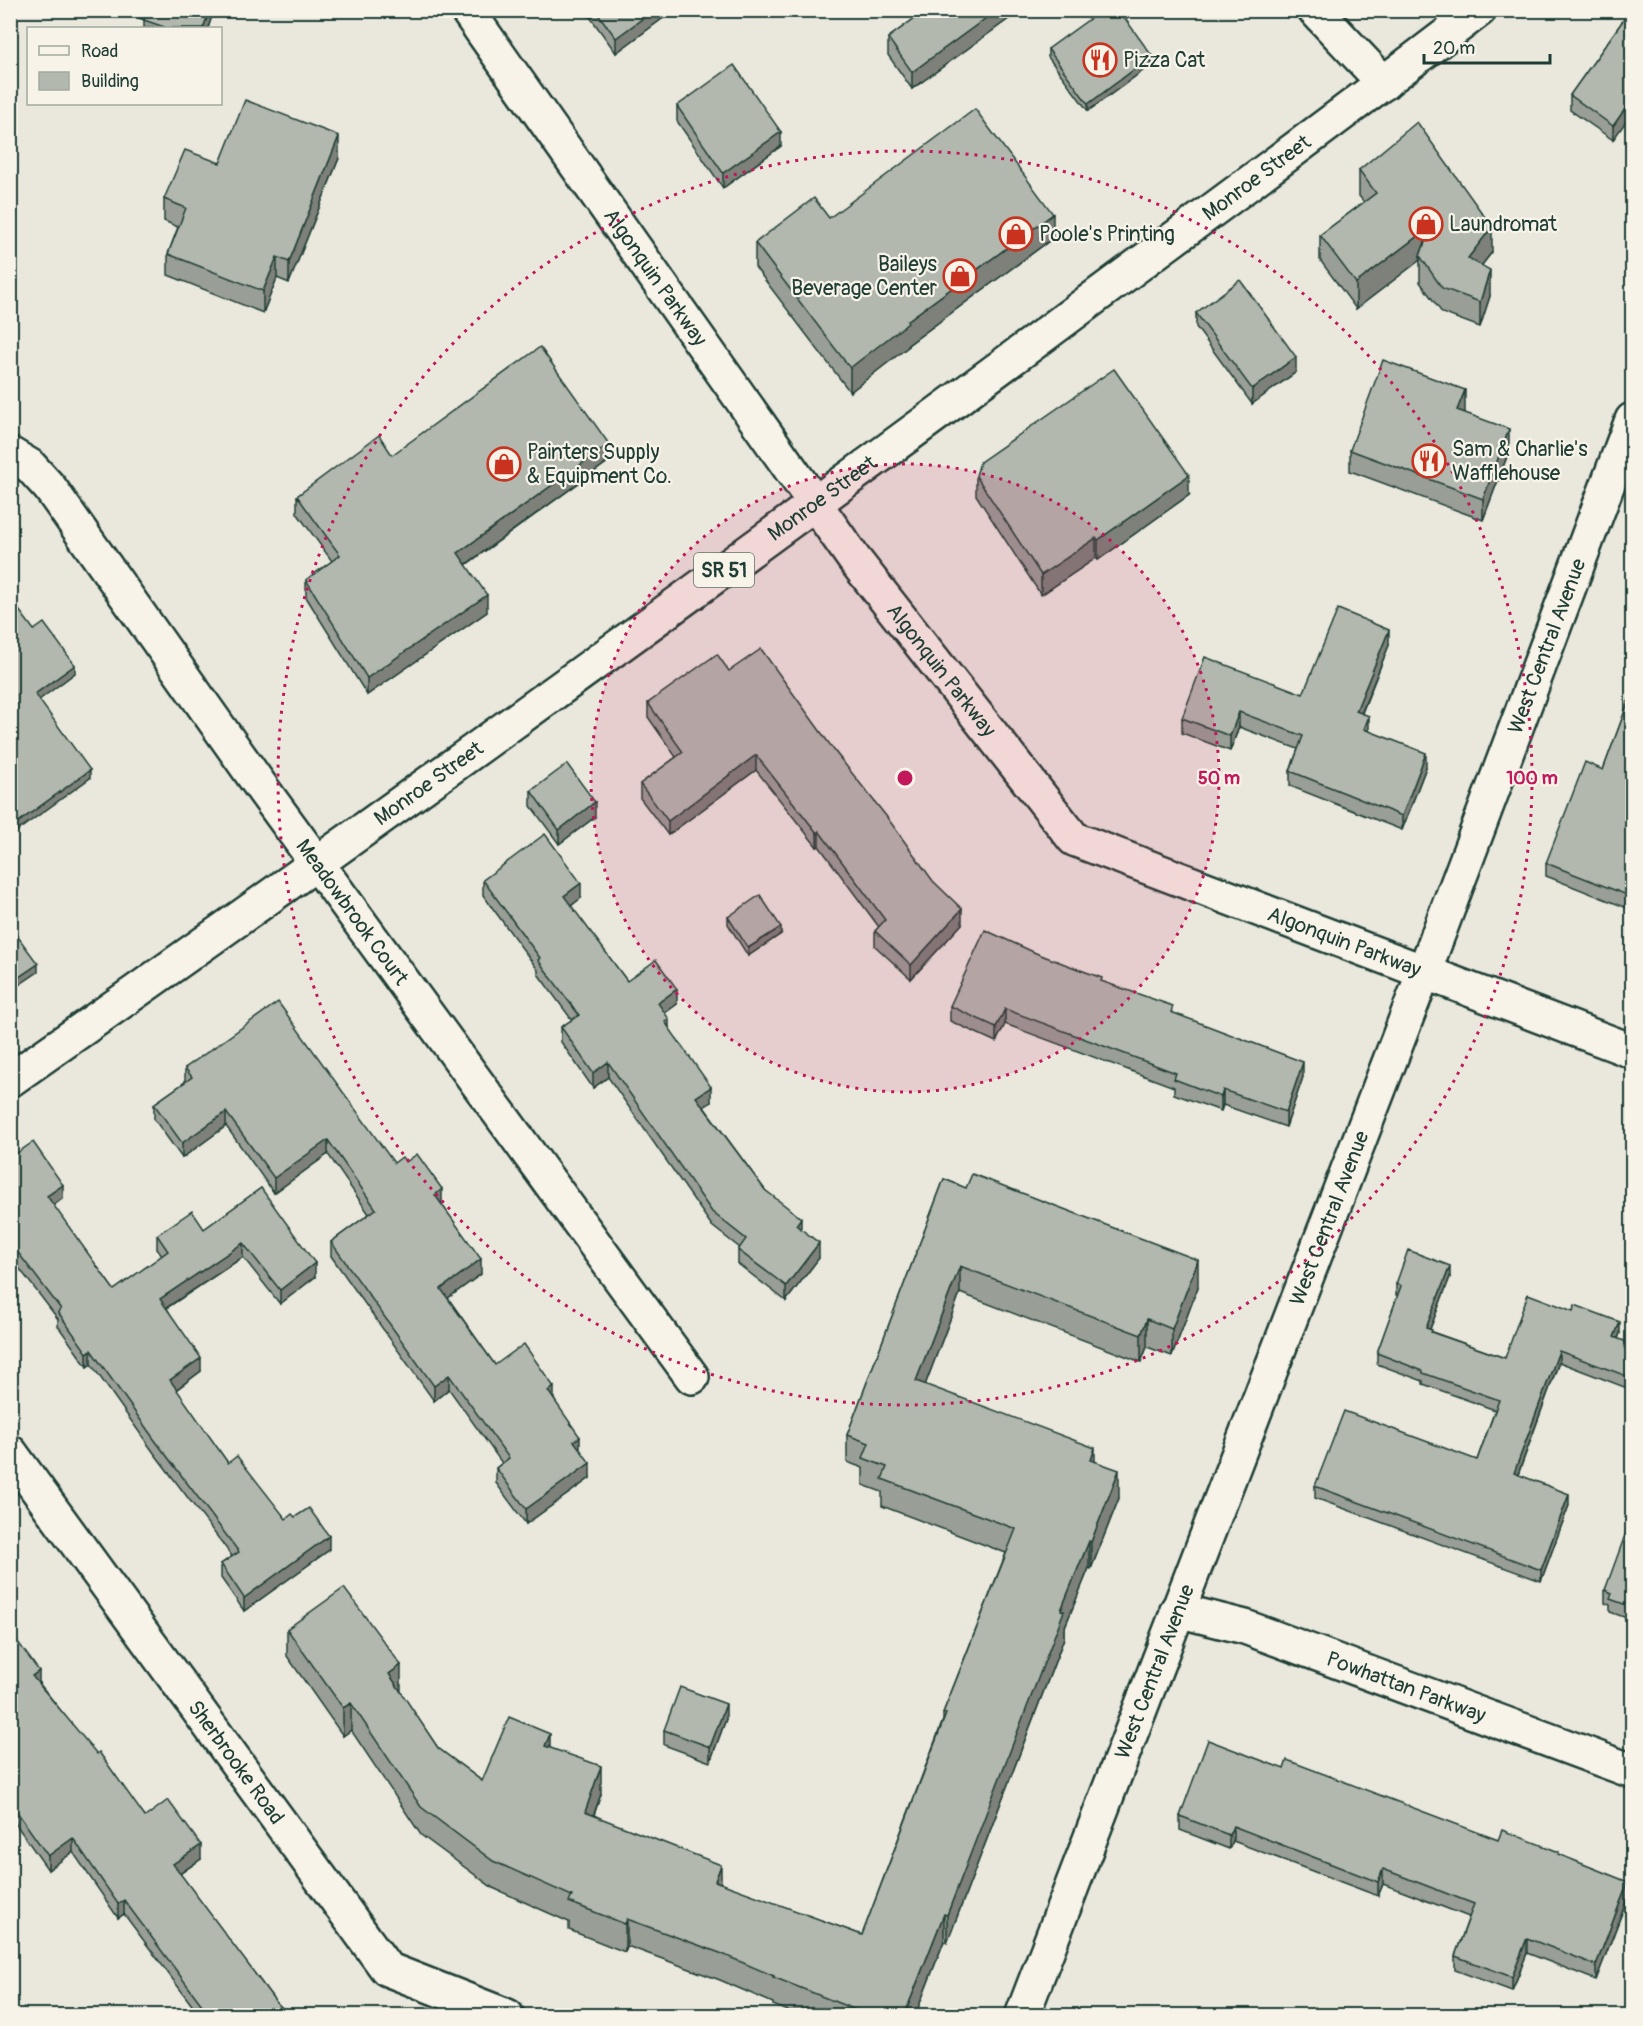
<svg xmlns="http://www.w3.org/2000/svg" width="1643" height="2026" viewBox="0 0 1643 2026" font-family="Pangolin,sans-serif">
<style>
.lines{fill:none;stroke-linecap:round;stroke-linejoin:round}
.minor-casing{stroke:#1f3d34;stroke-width:38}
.major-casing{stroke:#1f3d34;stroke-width:38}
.minor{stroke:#f7f3e8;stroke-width:33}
.major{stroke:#f7f3e8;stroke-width:33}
.wall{fill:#999e96;stroke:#1f3d34;stroke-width:1.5}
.shaded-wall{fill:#7d817a;stroke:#1f3d34;stroke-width:1.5}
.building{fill:#b2b8ae;stroke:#1f3d34;stroke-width:1.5}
.ring{fill:none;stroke:#c2185b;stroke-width:3;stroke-dasharray:3 6}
.labels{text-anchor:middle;stroke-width:4.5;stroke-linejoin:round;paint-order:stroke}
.shield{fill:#f7f3e8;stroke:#60746a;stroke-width:1.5}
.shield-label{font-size:20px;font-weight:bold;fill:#1f3d34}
.poi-label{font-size:21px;fill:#1f3d34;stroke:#f7f3e8;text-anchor:start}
.street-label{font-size:21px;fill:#1f3d34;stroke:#f7f3e8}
.centre{fill:#c2185b;stroke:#f7f3e8;stroke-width:3}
.ring-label{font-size:18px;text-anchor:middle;font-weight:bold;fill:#c2185b;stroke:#f7f3e8;stroke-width:4.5;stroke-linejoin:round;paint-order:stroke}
</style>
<rect width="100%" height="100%" fill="#eae8dd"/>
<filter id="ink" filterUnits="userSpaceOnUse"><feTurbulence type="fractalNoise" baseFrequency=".0167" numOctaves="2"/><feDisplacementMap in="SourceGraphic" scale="12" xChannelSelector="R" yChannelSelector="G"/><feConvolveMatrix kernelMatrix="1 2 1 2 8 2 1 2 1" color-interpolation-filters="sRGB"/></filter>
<g filter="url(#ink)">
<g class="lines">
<g class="minor-casing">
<g id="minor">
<path id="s1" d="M467,10L854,559L1074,839L1632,1051"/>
<polyline points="1315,10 1384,83"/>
<path id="s2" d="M10,454L30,466L50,488L264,791L692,1377"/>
<path id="s3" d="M10,1452L387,1969L507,2016"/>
<path id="s4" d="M1177,1610L1245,1627L1632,1771"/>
</g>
</g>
<g class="major-casing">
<g id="major">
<path id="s5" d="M10,1080C357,837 700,589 1040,338C1186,229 1334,122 1479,10"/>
<path id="s6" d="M1022,2016L1424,972L1632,420"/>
</g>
</g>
<use href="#minor" class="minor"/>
<use href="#major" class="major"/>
</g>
<g class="wall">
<polygon points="120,10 214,10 208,28 144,28 144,20"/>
<polygon points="585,10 674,10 616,53"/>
<polygon points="926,10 1021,10 912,89 888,55 888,38"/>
<polygon points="1624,19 1613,140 1570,110 1570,95"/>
<polygon points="1048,49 1152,64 1088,111 1048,57"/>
<polygon points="677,106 781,146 723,188 677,121"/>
<polygon points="339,158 289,283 277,278 263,313 168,275 168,254 178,227 164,221 164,199 220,163"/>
<polygon points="1359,170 1492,252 1482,265 1490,296 1480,327 1442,313 1420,282 1420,260 1356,309 1320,260 1320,235 1364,202 1359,196"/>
<polygon points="829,218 1053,238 908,345 908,347 850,392 755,267 755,243"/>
<polygon points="1196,313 1296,372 1252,404 1196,327"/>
<polygon points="1465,412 1464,413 1509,451 1483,520 1350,471 1350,450"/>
<polygon points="392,455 609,461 466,565 487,612 367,695 306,597 306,580 332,561 297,513 297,496"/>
<polygon points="976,476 1189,495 1098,560 1096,558 1041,595 976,495"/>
<polygon points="1389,645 1362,713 1369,731 1426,767 1402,830 1290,786 1290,771 1298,749 1239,727 1230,751 1182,733 1182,718 1303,694"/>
<polygon points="729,671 836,753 962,924 911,979 875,946 875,931 879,927 819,846 817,847 756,770 668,835 640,798 640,784 676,757 648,717 648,703"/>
<polygon points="1632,692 1632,910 1546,876 1546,863 1603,770"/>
<polygon points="531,791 595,817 559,844 531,806"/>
<polygon points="483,880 581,898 571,906 627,981 677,1004 665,1013 669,1028 711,1102 704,1107 765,1190 801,1229 819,1258 786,1301 738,1264 738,1250 740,1248 712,1226 608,1077 593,1088 561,1042 561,1027 572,1020 538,974 538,970 483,895"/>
<polygon points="728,917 781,934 748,956 728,924"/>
<polygon points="1038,954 1173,1013 1303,1077 1286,1127 1223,1105 1221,1111 1174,1094 1174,1087 1005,1024 996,1042 950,1021 950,1006"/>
<polygon points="185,1068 394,1163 406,1162 442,1204 481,1274 448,1298 495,1365 554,1399 580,1450 590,1478 526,1524 496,1483 496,1468 502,1463 449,1389 434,1401 331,1256 331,1242 369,1214 328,1154 274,1193 226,1126 182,1158 154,1119 154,1104 185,1082"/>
<polygon points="10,1158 63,1198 53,1206 114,1290 162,1256 157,1249 157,1235 204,1229 261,1188 315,1277 280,1304 243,1257 167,1308 201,1371 176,1390 228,1463 286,1519 295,1517 329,1550 244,1611 221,1578 221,1564 232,1556 154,1453 91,1364 87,1367 58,1326 58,1319 10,1256"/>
<polygon points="944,1179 1198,1287 1172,1356 1147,1347 1141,1362 960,1293 925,1385 1095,1461 1119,1498 1091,1569 1089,1568 1064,1629 1064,1638 947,1943 944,1941 915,2016 801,2016 773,2005 773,2003 720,1980 627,1946 625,1952 569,1930 569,1922 493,1888 421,1835 351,1730 343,1736 287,1656 287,1629 401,1693 438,1748 482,1781 550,1748 601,1794 594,1815 721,1884 862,1935 943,1720 943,1713 1006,1553 882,1506 882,1492 863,1485 863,1468 847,1462 847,1435"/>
<polygon points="1450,1277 1430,1329 1432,1332 1505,1358 1620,1333 1618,1339 1632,1344 1632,1390 1559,1362 1518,1475 1569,1505 1541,1581 1315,1498 1315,1486 1477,1460 1495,1410 1423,1384 1423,1381 1377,1364 1377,1353 1398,1295 1396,1295 1396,1284"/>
<polygon points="1632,1529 1632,1620 1610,1612 1610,1605 1605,1603 1605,1590"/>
<polygon points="10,1631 39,1683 145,1817 201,1859 180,1874 276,2002 290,2016 200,2016 124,1914 118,1918 73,1852 48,1870 10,1816"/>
<polygon points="726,1719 710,1762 664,1745 664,1730"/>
<polygon points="1284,1769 1498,1840 1559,1855 1628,1897 1596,1980 1527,1953 1512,1991 1455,1970 1455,1956 1469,1917 1383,1884 1378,1896 1233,1841 1229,1849 1180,1830 1180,1816"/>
</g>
<g class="shaded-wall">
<polygon points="210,10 214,10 208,28 203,28"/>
<polygon points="654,10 674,10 616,53 616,38"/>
<polygon points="997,10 1021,10 912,89 912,72"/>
<polygon points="1152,56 1152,64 1088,111 1088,104"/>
<polygon points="1632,99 1632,113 1613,140 1613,126"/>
<polygon points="781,132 781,146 723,188 723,173"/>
<polygon points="339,136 339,158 289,283 289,262"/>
<polygon points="1053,214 1053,238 908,345 908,347 850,392 850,368 907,321"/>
<polygon points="1431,226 1420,256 1420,260 1356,309 1356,283"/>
<polygon points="1492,227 1492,252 1468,283 1468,258"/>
<polygon points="277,257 277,278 263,313 263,291"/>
<polygon points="1490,270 1490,296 1480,327 1480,302"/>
<polygon points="1296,357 1296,372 1252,404 1252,389"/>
<polygon points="1465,390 1465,412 1457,432 1457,410"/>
<polygon points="1509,429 1509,451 1483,520 1483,499"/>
<polygon points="609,444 609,461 458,570 458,553"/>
<polygon points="1189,475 1189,495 1098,560 1098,540"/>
<polygon points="1096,538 1096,558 1041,595 1041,575"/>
<polygon points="487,595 487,612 367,695 367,678"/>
<polygon points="1389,630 1389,645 1356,726 1356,711"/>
<polygon points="75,665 75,673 35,703 35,694"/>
<polygon points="1239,712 1239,727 1230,751 1230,736"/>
<polygon points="1369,716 1369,731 1364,729"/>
<polygon points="1426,753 1426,767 1402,830 1402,816"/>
<polygon points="756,755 756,770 668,835 668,821"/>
<polygon points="90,770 90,778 10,836 10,828"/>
<polygon points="595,802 595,817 559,844 559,830"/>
<polygon points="819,831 819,846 817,847 817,833"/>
<polygon points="581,883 581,898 564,911 564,896"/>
<polygon points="962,909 962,924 911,979 911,965"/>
<polygon points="781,927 781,934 748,956 748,948"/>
<polygon points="38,964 38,972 10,991 10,983"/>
<polygon points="677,989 677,1004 658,1018 658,1003"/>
<polygon points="1005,1009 1005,1024 996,1042 996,1027"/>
<polygon points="669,1019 669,1034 665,1022"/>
<polygon points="608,1062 608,1077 593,1088 593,1073"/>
<polygon points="1303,1062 1303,1077 1286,1127 1286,1112"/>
<polygon points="711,1087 711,1102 696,1112 696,1097"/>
<polygon points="1223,1090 1223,1105 1221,1111 1221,1097"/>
<polygon points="226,1112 226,1126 182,1158 182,1143"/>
<polygon points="328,1140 328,1154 274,1193 274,1178"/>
<polygon points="63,1185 63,1198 47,1210 47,1196"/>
<polygon points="442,1189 442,1204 435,1209 435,1195"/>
<polygon points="801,1218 801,1233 796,1225"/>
<polygon points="243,1243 243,1257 160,1312 160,1299"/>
<polygon points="819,1243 819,1258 786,1301 786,1286"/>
<polygon points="481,1259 481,1274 441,1303 441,1289"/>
<polygon points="1198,1260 1198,1287 1172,1356 1172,1329"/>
<polygon points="315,1263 315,1277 280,1304 280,1290"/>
<polygon points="960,1266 960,1293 916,1409 916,1381"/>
<polygon points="1450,1266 1450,1277 1426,1339 1426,1328"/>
<polygon points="1147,1319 1147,1347 1141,1362 1141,1335"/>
<polygon points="1620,1322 1620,1333 1614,1348 1614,1337"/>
<polygon points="91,1350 91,1364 87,1367 87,1353"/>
<polygon points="1559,1351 1559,1362 1514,1485 1514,1473"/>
<polygon points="201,1358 201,1371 170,1394 170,1380"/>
<polygon points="449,1375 449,1389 434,1401 434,1386"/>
<polygon points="554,1387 554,1401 548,1391"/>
<polygon points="580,1437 580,1452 574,1441"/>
<polygon points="1095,1448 1095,1476 1091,1460"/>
<polygon points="590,1463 590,1478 526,1524 526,1509"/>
<polygon points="1119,1470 1119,1498 1091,1569 1091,1542"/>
<polygon points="1569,1494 1569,1505 1541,1581 1541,1570"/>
<polygon points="329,1536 329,1550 244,1611 244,1598"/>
<polygon points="1089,1541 1089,1568 1064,1629 1064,1638 947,1943 947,1915 1061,1610"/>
<polygon points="401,1665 401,1693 389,1674"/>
<polygon points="39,1671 39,1685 32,1676"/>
<polygon points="351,1703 351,1730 343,1736 343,1708"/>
<polygon points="726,1704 726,1719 710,1762 710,1747"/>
<polygon points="550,1734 550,1761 545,1746"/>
<polygon points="601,1766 601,1794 585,1839 585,1812"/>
<polygon points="1233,1826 1233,1841 1229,1849 1229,1835"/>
<polygon points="73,1838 73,1852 48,1870 48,1856"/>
<polygon points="201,1845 201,1859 173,1878 173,1864"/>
<polygon points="721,1865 721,1892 715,1881"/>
<polygon points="1383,1869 1383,1884 1378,1896 1378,1882"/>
<polygon points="1628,1882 1628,1897 1596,1980 1596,1965"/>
<polygon points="124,1900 124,1914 118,1918 118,1904"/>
<polygon points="944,1914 944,1941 915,2016 904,2016"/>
<polygon points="627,1919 627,1946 625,1952 625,1924"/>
<polygon points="1527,1938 1527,1953 1512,1991 1512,1977"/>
</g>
<g class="building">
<polygon points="147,10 210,10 203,28 167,28 144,20"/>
<polygon points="595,10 654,10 616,38"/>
<polygon points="926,10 997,10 912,72 888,38"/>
<polygon points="1102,10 1119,10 1152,56 1088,104 1048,49"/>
<polygon points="1624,19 1632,25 1632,99 1613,126 1570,95"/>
<polygon points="734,65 781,132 723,173 677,106"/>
<polygon points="245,100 339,136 289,262 277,257 263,291 168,254 186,208 164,199 185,150 220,163"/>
<polygon points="975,109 1053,214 907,321 908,323 850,368 755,243 814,198 829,218"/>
<polygon points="1417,122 1492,227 1468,258 1490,270 1480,302 1442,288 1420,256 1431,226 1356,283 1320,235 1376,193 1359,170"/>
<polygon points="1240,280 1296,357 1252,389 1196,313"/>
<polygon points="540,347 609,444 458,553 487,595 367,678 306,580 340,555 297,496 379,435 392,455"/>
<polygon points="1383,360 1465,390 1457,410 1509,429 1483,499 1350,450"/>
<polygon points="1114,369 1189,475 1098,540 1096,538 1041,575 976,476 980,462"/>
<polygon points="10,598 34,630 44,623 75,665 35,694 90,770 10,828"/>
<polygon points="1338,609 1389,630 1356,711 1369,716 1364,729 1426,753 1402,816 1290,771 1303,736 1239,712 1230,736 1182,718 1205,657 1303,694"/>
<polygon points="761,649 836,753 886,816 933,881 962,909 911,965 875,931 885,920 819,831 817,833 756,755 668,821 640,784 683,752 648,703 717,654 729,671"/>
<polygon points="1632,692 1632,897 1546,863 1585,762 1603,770"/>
<polygon points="567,764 595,802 559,830 531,791"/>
<polygon points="545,834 581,883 564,896 627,981 656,960 677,989 658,1003 669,1019 665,1022 711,1087 696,1097 765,1190 801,1218 796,1225 819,1243 786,1286 738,1250 746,1239 712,1212 608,1062 593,1073 561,1027 579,1015 538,960 540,958 483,880"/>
<polygon points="760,895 781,927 748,948 728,917"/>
<polygon points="10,926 38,964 10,983"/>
<polygon points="985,930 1038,954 1102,978 1101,981 1173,1006 1171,1012 1303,1062 1286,1112 1223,1090 1221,1097 1174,1079 1176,1073 1005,1009 996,1027 950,1006"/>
<polygon points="278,1002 394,1163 402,1157 406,1162 417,1154 442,1189 435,1195 481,1259 441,1289 495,1365 524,1344 554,1387 548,1391 580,1437 574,1441 590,1463 526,1509 496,1468 509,1458 449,1375 434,1386 331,1242 376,1209 328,1140 274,1178 226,1112 182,1143 154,1104 192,1077 185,1068"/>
<polygon points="33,1142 63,1185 47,1196 114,1290 168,1251 157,1235 192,1211 204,1229 261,1188 315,1263 280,1290 243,1243 160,1299 201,1358 170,1380 228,1463 237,1456 286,1519 292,1514 295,1517 309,1508 329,1536 244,1598 221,1564 239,1552 154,1439 91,1350 87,1353 58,1312 61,1309 10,1242 10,1158"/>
<polygon points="972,1174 1198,1260 1172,1329 1147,1319 1141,1335 960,1266 916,1381 1095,1448 1091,1460 1119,1470 1091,1542 1089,1541 1061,1610 1064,1611 947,1915 944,1914 904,2016 871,2016 773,1977 774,1976 720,1953 627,1919 625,1924 569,1902 572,1896 493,1861 421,1807 351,1703 343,1708 287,1629 344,1588 401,1665 389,1674 438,1748 482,1781 509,1717 550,1734 545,1746 601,1766 585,1812 721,1865 715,1881 862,1935 946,1714 943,1713 1016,1529 882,1479 887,1467 863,1458 869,1443 847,1435 944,1179 966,1188"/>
<polygon points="1408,1250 1450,1266 1426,1328 1432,1330 1431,1332 1505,1358 1528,1294 1573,1311 1575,1305 1620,1322 1614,1337 1632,1344 1632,1378 1559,1351 1514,1473 1569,1494 1541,1570 1315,1486 1344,1411 1477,1460 1499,1400 1423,1373 1423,1371 1377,1353 1401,1286 1396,1284"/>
<polygon points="1628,1527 1632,1529 1632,1607 1610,1599 1612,1593 1605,1590"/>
<polygon points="10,1631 39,1671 32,1676 97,1754 99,1752 145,1817 168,1800 201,1845 173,1864 276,2002 290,2016 210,2016 124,1900 118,1904 73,1838 48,1856 10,1802"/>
<polygon points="680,1687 726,1704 710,1747 664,1730"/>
<polygon points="1208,1740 1284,1769 1287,1760 1498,1840 1502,1830 1559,1852 1558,1854 1628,1882 1596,1965 1527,1938 1512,1977 1455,1956 1474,1904 1383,1869 1378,1882 1233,1826 1229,1835 1180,1816"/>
</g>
</g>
<circle cx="905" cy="778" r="314" fill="#c2185b" fill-opacity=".12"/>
<g class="ring">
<circle cx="905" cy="778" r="314"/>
<circle cx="905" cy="778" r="627"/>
</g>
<defs>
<g id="restaurant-ring" transform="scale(1.725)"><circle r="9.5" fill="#f7f3e8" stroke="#c8321e" stroke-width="1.5"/><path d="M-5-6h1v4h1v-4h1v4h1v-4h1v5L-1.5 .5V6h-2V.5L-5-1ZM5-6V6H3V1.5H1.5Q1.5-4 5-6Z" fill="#c8321e"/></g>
<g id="shop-ring" transform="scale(1.725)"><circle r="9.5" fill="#f7f3e8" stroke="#c8321e" stroke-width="1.5"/><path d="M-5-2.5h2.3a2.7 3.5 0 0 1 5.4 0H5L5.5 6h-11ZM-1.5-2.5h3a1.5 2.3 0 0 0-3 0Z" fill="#c8321e"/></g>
</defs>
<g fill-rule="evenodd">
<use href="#restaurant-ring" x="1100" y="60"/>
<use href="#shop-ring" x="1426" y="224"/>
<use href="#shop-ring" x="1016" y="234"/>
<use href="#shop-ring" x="960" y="276"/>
<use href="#restaurant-ring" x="1429" y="461"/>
<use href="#shop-ring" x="504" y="464"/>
</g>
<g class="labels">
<rect class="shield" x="694" y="553" width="60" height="34" rx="4.5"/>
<g class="shield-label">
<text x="724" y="577">SR 51</text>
</g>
<g class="poi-label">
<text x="1123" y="67">Pizza Cat</text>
<text x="1449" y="231">Laundromat</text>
<text x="1039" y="241">Poole's Printing</text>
<text x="937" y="271" text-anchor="end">Baileys<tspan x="937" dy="24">Beverage Center</tspan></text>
<text x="1452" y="456">Sam &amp; Charlie's<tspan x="1452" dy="24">Wafflehouse</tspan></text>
<text x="527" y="459">Painters Supply<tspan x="527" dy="24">&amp; Equipment Co.</tspan></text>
</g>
<g class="street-label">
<text dy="7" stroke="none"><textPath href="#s5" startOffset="1539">Monroe Street</textPath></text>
<text dy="7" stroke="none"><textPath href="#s1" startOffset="327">Algonquin Parkway</textPath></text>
<text dy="7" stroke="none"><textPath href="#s5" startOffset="999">Monroe Street</textPath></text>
<text dy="7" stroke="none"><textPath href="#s6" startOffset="1467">West Central Avenue</textPath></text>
<text dy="7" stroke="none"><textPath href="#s1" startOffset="813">Algonquin Parkway</textPath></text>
<text dy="7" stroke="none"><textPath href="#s5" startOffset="513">Monroe Street</textPath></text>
<text dy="7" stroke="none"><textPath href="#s2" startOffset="574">Meadowbrook Court</textPath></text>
<text dy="7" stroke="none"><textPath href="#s1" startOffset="1317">Algonquin Parkway</textPath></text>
<text dy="7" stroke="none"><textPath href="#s6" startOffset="855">West Central Avenue</textPath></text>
<text dy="7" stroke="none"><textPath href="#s6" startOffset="369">West Central Avenue</textPath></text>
<text dy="7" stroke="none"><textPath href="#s4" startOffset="242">Powhattan Parkway</textPath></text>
<text dy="7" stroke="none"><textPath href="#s3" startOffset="384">Sherbrooke Road</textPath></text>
</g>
</g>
<circle cx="905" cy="778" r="9" class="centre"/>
<g class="ring-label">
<text x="1219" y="784">50 m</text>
<text x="1532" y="784">100 m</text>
</g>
<rect width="1643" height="2026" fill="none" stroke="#f7f3e8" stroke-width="36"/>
<rect x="18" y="18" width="1607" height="1990" fill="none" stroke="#1f3d34" stroke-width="2" filter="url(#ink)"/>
<rect x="27" y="27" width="195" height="78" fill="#f7f3e8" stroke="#a1aaa0" stroke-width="1.5"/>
<rect x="39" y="46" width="30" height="9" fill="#f7f3e8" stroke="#a1aaa0" stroke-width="1.5"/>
<text x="81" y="57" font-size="18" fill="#1f3d34">Road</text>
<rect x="39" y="72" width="30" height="18" fill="#b2b8ae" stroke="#a1aaa0" stroke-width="1.5"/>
<text x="81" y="87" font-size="18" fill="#1f3d34">Building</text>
<path d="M1424 54v9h126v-9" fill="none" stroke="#1f3d34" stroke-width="3"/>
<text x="1433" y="54" font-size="18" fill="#1f3d34" stroke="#f7f3e8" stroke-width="4.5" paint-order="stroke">20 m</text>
</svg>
